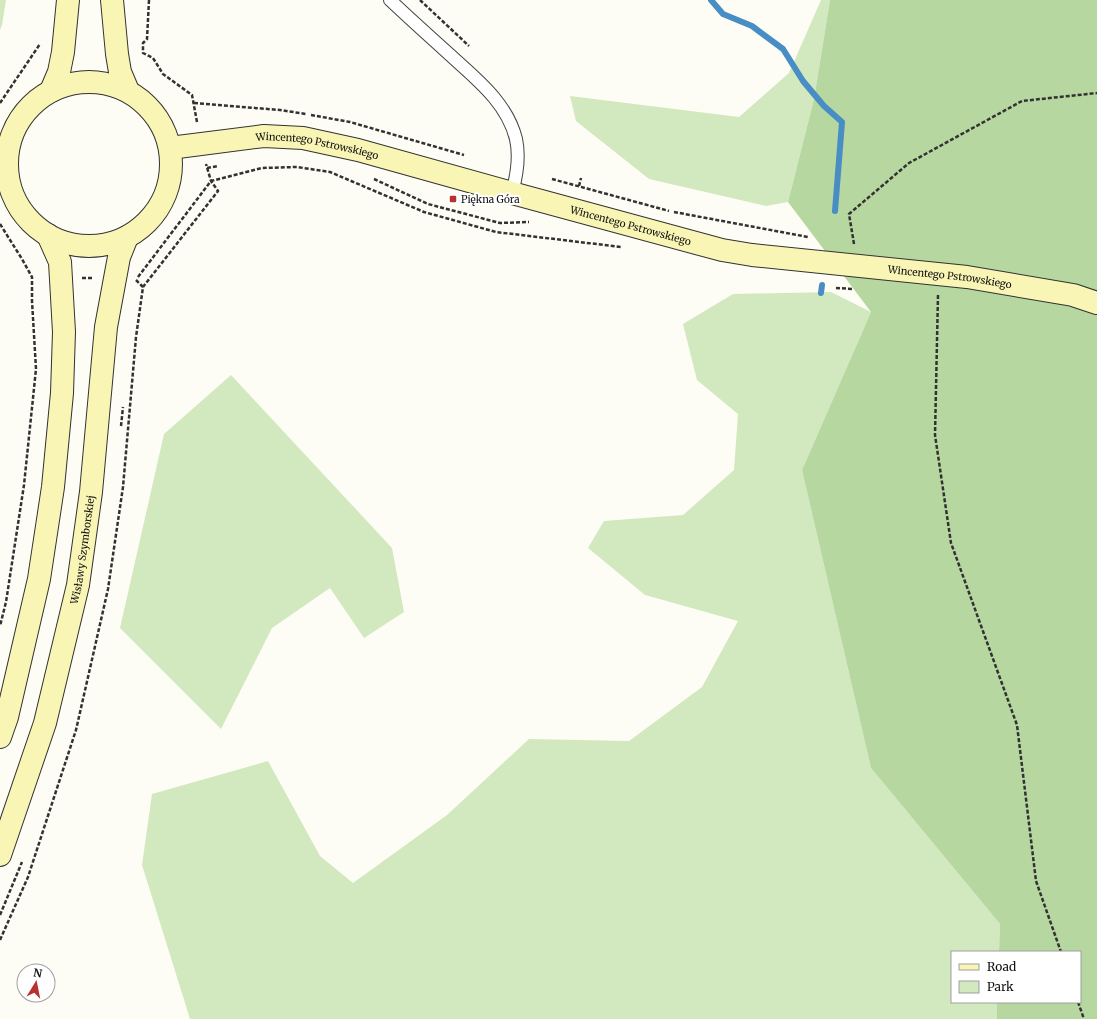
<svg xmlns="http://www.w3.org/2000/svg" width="1097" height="1019" viewBox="0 0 1097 1019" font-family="Merriweather,serif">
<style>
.green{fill:#d2e8bf}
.forest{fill:#b6d7a0}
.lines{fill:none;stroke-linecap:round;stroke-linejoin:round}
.stream{stroke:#488ec5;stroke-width:6}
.lane-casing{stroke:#434343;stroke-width:14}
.secondary-casing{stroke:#323232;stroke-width:24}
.path{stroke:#323232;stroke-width:2.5;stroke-dasharray:4 2;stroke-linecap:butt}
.lane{stroke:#fff;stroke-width:12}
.secondary{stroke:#f9f5b4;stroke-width:22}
.poi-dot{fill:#b83131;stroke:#fff;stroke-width:1.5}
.labels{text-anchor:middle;stroke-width:4;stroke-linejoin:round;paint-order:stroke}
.street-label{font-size:10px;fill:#101010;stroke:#fff}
.poi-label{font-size:10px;fill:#101010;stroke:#fff;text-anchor:start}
</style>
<rect width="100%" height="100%" fill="#fefdf5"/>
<g class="green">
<polygon points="0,0 6,0 2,25 0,30"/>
<polygon points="821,0 830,0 814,99 788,202 766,206 649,179 576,121 570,96 739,117 789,73"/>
<polygon points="831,292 871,312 802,470 871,768 1000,924 999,952 952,952 952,1002 997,1002 997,1019 190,1019 142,865 152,794 268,761 320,856 353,883 447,815 529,739 629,741 702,687 738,621 645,595 588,548 604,521 683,515 734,470 738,414 697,380 683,324 733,294"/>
<polygon points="231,375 392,548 404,612 364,638 330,588 272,628 221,729 120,628 164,434"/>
</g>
<polygon class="forest" points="830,0 1097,0 1097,1019 997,1019 997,1002 1080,1002 1080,952 999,952 1000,924 871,768 802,470 871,312 788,202 814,99"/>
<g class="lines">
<g class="stream">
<polyline points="711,0 723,14 752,26 783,49 803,81 824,106 842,122 835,211"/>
<polyline points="821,293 822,285"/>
</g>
<g class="lane-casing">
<path id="lane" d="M390,0C409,18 429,36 449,54C475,78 507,102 516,139C520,157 517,175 512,193"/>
</g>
<g class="secondary-casing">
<g id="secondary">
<polyline points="112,0 117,54 120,72 128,91"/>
<circle cx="89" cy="164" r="82"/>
<polyline points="51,91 59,72 63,52 68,0"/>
<path id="s1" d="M170,148L264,136L303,138L358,150L512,193L722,250L752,255L967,277L1073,295L1097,303"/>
<polyline points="0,737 7,717 39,579 53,487 62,393 64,332 60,262 48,235"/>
<path id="s2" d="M0,855L45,723L78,585L91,492L106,327L119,257L127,237"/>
</g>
</g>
<g class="path">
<polyline points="149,0 147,39 143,43 143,53 153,58 163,74 192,95 197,122"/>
<polyline points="420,0 469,46"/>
<polyline points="0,103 40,44"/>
<polyline points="194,103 280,110 306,114"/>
<polyline points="311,115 350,122 464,155"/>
<polyline points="207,168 218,166"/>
<polyline points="374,179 428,204 500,223 529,222"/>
<polyline points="552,179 669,211"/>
<polyline points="579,186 581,178"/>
<polyline points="674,212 808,237"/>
<polyline points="0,224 22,259 32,277 32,301 36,369 24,485 6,602 0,626"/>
<polyline points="854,244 849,214 909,163 1022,101 1097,93"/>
<polyline points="138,277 211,181 262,168 297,167 330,172 424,212 496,232 621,247"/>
<polyline points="82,278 93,278"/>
<polyline points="136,280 143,287"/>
<polyline points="836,288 853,289"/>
<polyline points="938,295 935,435 951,543 1017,725 1036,881 1061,952"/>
<polyline points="121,426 123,407"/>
<polyline points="0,915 22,862"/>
<polyline points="0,940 28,877 76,730 108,589 123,487 136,337 143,287 218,191 211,181 206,164"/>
<polyline points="1078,1002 1084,1019"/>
</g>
<use href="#lane" class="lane"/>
<use href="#secondary" class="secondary"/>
</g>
<rect class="poi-dot" x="449" y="195" width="8" height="8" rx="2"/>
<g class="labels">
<g class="street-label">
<text dy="4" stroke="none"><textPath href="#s1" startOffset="149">Wincentego Pstrowskiego</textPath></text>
<text dy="4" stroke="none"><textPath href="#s1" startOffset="473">Wincentego Pstrowskiego</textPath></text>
<text dy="4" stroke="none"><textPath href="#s1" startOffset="797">Wincentego Pstrowskiego</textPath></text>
<text dy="4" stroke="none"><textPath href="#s2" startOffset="317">Wisławy Szymborskiej</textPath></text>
</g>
<g class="poi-label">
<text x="461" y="203">Piękna Góra</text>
</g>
</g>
<rect x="951" y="951" width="130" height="52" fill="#ffffff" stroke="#9f9f9f"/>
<rect x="959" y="964" width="20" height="6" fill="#f9f5b4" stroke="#9f9f9f"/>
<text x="987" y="971" font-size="12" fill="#101010">Road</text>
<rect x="959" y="981" width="20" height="12" fill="#d2e8bf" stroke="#9f9f9f"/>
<text x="987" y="991" font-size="12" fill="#101010">Park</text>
<g transform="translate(36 983) rotate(10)"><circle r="19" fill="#ffffff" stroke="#9f9f9f"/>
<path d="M0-3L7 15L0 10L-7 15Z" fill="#b83131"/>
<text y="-6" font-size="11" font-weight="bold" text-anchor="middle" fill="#101010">N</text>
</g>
</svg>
